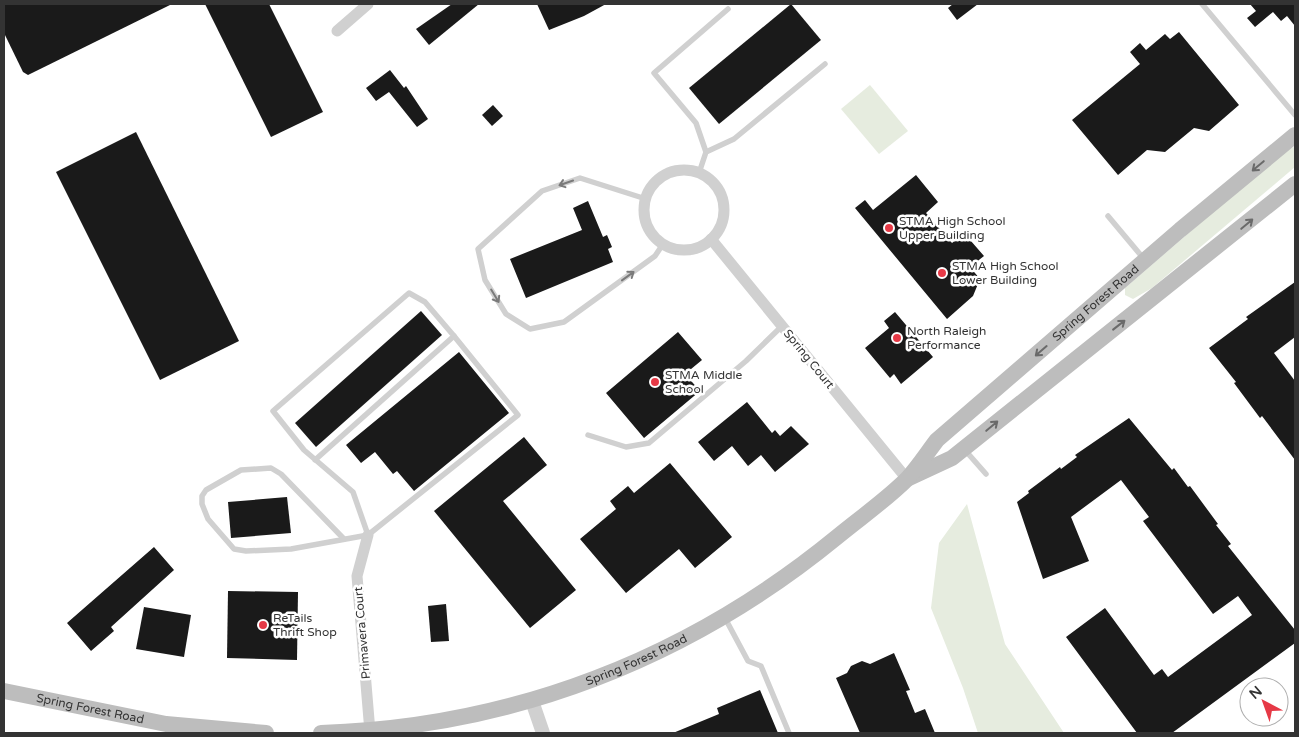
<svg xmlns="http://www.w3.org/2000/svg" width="1299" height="737" viewBox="0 0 1299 737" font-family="'Varela Round',sans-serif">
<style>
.green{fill:#e6ecdf}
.building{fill:#1a1a1a}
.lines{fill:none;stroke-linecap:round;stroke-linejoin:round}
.service{stroke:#d0d0d0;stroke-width:5.5}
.minor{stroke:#d0d0d0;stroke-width:11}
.tertiary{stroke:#d0d0d0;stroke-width:14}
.secondary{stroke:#bdbdbd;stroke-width:16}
.oneway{stroke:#6a6a6a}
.oneway2{stroke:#7a7a7a}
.poi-dot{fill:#e63946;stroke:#fff;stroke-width:2}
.labels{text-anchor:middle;stroke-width:5;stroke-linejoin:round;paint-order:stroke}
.poi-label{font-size:12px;fill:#333;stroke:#fff;text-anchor:start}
.street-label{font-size:12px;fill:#333;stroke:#fff}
</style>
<rect width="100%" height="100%" fill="#fff"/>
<g class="green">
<polygon points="870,85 908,131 879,154 841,109"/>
<polygon points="1294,147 1295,167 1152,288 1133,299 1125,295 1125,288 1280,154"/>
<polygon points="967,504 1005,644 1064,733 978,733 963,688 931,608 939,543"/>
</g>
<g class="building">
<polygon points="4,4 172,4 28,75 23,72 4,33"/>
<polygon points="205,4 269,4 323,112 271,137"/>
<polygon points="452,4 479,4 429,45 416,29"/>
<polygon points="537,4 606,4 584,16 549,30"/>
<polygon points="791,4 821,40 719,124 689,88"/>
<polygon points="953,4 978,4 957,20 948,8"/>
<polygon points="1250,4 1295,4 1295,26 1287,16 1281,21 1273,12 1255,27 1247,18 1256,11"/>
<polygon points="1179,32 1239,105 1209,131 1194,128 1165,152 1147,150 1118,175 1072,120 1140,64 1130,52 1140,43 1146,50 1165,34 1170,39"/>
<polygon points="390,70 404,88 406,86 428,119 417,127 389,92 376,101 366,88"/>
<polygon points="493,105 503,116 492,126 482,115"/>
<polygon points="136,132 239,341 160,380 56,172"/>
<polygon points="916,175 938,202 926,213 952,243 964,233 984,256 970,267 980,279 973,296 947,319 855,208 865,200 873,210"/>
<polygon points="588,201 603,237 607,235 612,247 608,249 613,262 526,298 510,259 582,230 573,208"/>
<polygon points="1295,282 1295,337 1274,353 1295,381 1295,460 1262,416 1260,418 1234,383 1236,382 1209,348 1248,319 1246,317"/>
<polygon points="421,311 442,335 316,447 295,423"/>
<polygon points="895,312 933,357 901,384 894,374 890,378 865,348 889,328 884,321"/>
<polygon points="678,332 702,360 685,374 700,391 644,438 606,393"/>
<polygon points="459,352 509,413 414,491 397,471 393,474 375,452 361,463 346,445"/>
<polygon points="747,402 772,433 775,430 780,436 791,426 809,444 775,472 761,455 748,466 732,446 714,461 698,442"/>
<polygon points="1129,418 1172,470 1174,468 1188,487 1190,486 1218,524 1216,525 1231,544 1228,546 1295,630 1295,643 1172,733 1137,733 1066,637 1105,608 1154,675 1162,669 1168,677 1252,615 1238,596 1213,614 1143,521 1149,517 1121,480 1071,517 1089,561 1043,579 1017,502 1029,493 1028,491 1060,467 1061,469 1077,457 1075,455"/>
<polygon points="524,437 547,465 503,501 576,590 530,628 434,511"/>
<polygon points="670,463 732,537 695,568 679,549 626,593 580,539 616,509 610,501 628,486 634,493"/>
<polygon points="287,497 291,533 231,538 228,502"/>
<polygon points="154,547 174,570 111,627 114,631 91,651 67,623"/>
<polygon points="228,591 298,592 297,660 227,658"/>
<polygon points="446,604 449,641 431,642 428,606"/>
<polygon points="144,607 191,615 184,657 136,649"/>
<polygon points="894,653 910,690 906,691 915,713 925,709 935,733 860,733 836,678 847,673 851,666 862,661 870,664"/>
<polygon points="760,690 778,733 673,733 719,714 717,708"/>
</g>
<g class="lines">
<g class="service">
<polyline points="1202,4 1295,115"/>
<polyline points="706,152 696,123 654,73 728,9"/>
<polyline points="699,173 706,152 734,139 825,64"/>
<polyline points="646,199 580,178 542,191 478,249 485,280 506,314 530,329 564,322 655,256 663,244"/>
<polyline points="1108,216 1144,259"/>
<polyline points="588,435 626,447 649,443 746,361 782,326"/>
<polyline points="964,449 986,474"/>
<polyline points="315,460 454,336 425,302 409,293 273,411 304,450 353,492 368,535"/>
<polyline points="344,539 281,474 271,468 241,470 206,490 202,496 202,504 208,519 234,549 246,551 291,549 368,535 518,415 454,336"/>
<polyline points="725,618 748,661 761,666 789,733"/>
</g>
<g class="minor">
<polyline points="337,31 368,4"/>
<circle cx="684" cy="210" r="40"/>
<polyline points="711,239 907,479"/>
<polyline points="368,535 357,576 370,732"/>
</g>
<polyline class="tertiary" points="532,701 543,733"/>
<g class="secondary">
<polyline points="909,478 952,458 1295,184"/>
<path id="s1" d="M4,691L166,724L266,733"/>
<path id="s2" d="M321,733C513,727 688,659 837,537C860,518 886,500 907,479C918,467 927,453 937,440L1180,230L1295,135"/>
</g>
</g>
<defs><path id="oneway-shaft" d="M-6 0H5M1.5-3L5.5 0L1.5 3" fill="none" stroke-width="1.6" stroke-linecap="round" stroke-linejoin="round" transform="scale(1.25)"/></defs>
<g class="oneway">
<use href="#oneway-shaft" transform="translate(1258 166) rotate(140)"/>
<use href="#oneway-shaft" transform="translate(1247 224) rotate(-40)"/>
<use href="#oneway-shaft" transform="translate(1119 325) rotate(-38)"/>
<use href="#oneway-shaft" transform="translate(1041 351) rotate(139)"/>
<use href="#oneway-shaft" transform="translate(992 426) rotate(-40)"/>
</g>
<g class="oneway2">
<use href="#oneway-shaft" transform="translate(566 183) rotate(161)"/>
<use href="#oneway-shaft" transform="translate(628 276) rotate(-36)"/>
<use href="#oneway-shaft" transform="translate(495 296) rotate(59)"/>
</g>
<g class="poi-dot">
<circle cx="889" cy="228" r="5"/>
<circle cx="942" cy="273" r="5"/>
<circle cx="897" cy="338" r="5"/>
<circle cx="655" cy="382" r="5"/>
<circle cx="263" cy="625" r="5"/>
</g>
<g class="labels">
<g class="poi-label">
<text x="899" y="225">STMA High School<tspan x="899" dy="14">Upper Building</tspan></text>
<text x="952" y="270">STMA High School<tspan x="952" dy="14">Lower Building</tspan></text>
<text x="907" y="335">North Raleigh<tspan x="907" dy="14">Performance</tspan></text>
<text x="665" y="379">STMA Middle<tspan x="665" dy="14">School</tspan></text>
<text x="273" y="622">ReTails<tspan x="273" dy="14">Thrift Shop</tspan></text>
</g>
<g class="street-label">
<text dy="4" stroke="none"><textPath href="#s2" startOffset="912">Spring Forest Road</textPath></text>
<text transform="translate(809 359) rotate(51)" y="4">Spring Court</text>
<text transform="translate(362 633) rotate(-95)" y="4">Primavera Court</text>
<text dy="4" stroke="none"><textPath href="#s2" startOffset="326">Spring Forest Road</textPath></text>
<text dy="4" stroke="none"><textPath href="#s1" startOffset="88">Spring Forest Road</textPath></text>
</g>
</g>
<rect width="1299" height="737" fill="none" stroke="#333333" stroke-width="10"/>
<g transform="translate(1264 702) rotate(319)"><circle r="24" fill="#ffffff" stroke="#adadad"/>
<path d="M0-4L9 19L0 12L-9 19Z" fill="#e63946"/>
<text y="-8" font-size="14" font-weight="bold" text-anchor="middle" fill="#333333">N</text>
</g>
</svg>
